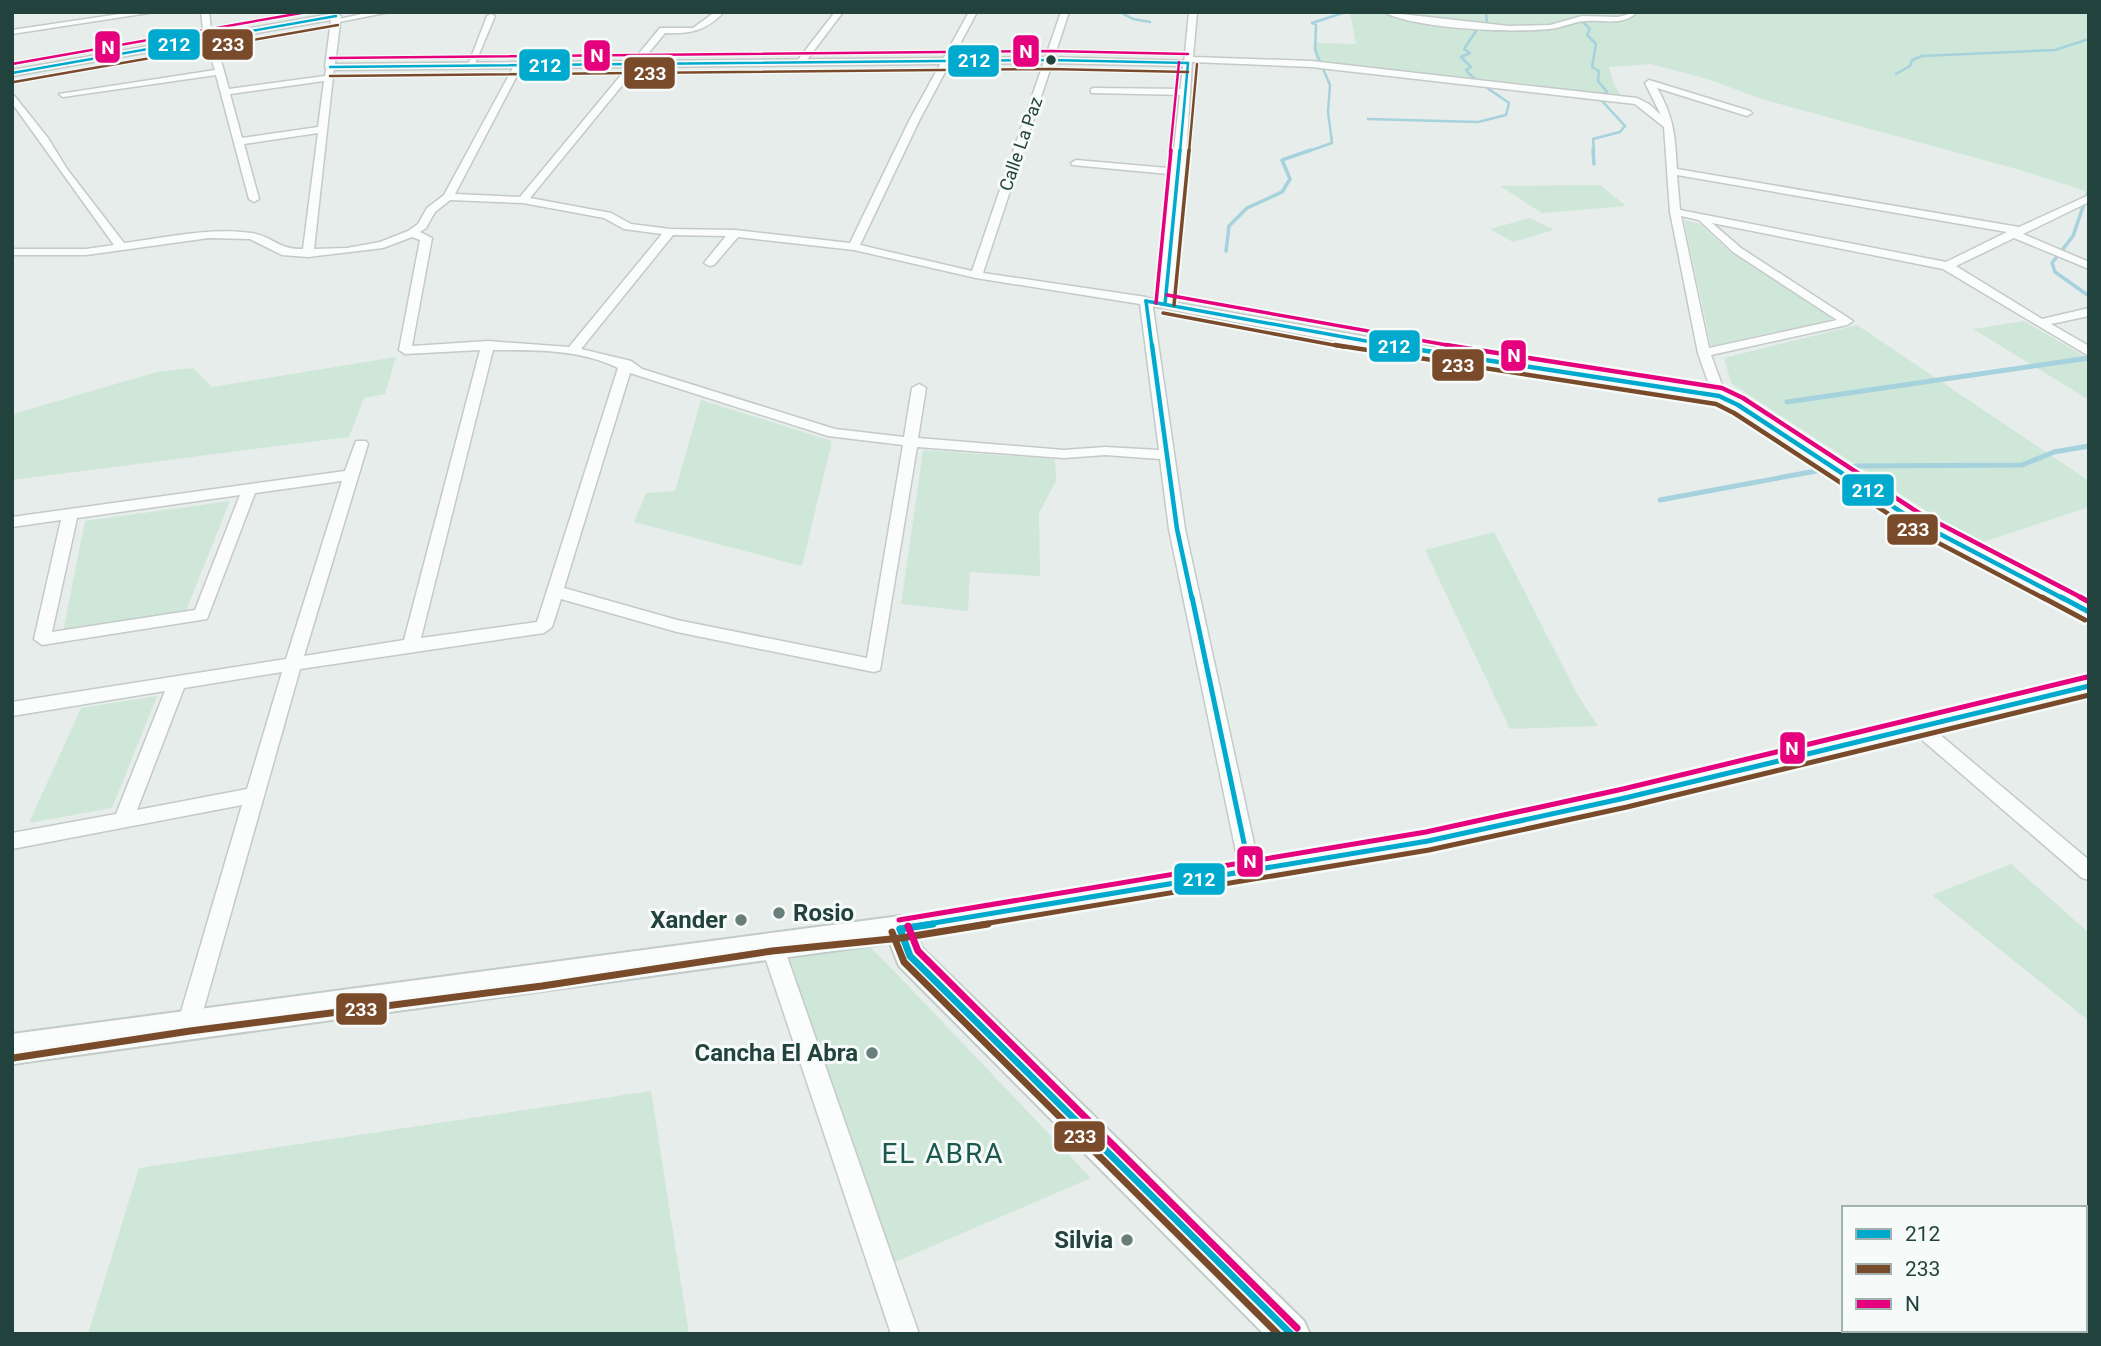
<svg xmlns="http://www.w3.org/2000/svg" width="2101" height="1346" viewBox="0 0 2101 1346" font-family="Roboto,sans-serif">
<style>
.green{fill:#cfe7d8}
.lines{fill:none;stroke-linecap:round;stroke-linejoin:round}
.stream-far2{stroke:#a5d2dd;stroke-width:2.5}
.stream-far1{stroke:#a5d2dd;stroke-width:3.5}
.stream{stroke:#a5d2dd;stroke-width:5}
.minor-casing{stroke:#c4cac8;stroke-width:3}
.tertiary-casing{stroke:#c4cac8;stroke-width:3}
.secondary-casing{stroke:#c2cbc8;stroke-width:4}
.minor{fill:#fbfcfc;fill-rule:evenodd}
.tertiary{fill:#fbfcfc;fill-rule:evenodd}
.secondary{fill:#fbfcfc;fill-rule:evenodd}
.bus-1-far4-casing{stroke:#f6fbf9;stroke-width:5}
.bus-1-far3-casing{stroke:#f6fbf9;stroke-width:7}
.bus-1-far2-casing{stroke:#f6fbf9;stroke-width:9}
.bus-1-far1-casing{stroke:#f6fbf9;stroke-width:10}
.bus-1-casing{stroke:#f6fbf9;stroke-width:12}
.bus-2-far4-casing{stroke:#f6fbf9;stroke-width:5}
.bus-2-far3-casing{stroke:#f6fbf9;stroke-width:7}
.bus-2-far2-casing{stroke:#f6fbf9;stroke-width:9}
.bus-2-far1-casing{stroke:#f6fbf9;stroke-width:10}
.bus-2-casing{stroke:#f6fbf9;stroke-width:12}
.bus-3-far4-casing{stroke:#f6fbf9;stroke-width:5}
.bus-3-far3-casing{stroke:#f6fbf9;stroke-width:7}
.bus-3-far2-casing{stroke:#f6fbf9;stroke-width:9}
.bus-3-far1-casing{stroke:#f6fbf9;stroke-width:10}
.bus-3-casing{stroke:#f6fbf9;stroke-width:12}
.bus-1-far4{stroke:#00a9ce;stroke-width:2.5}
.bus-1-far3{stroke:#00a9ce;stroke-width:3.5}
.bus-1-far2{stroke:#00a9ce;stroke-width:4.5}
.bus-1-far1{stroke:#00a9ce;stroke-width:5}
.bus-1{stroke:#00a9ce;stroke-width:7}
.bus-2-far4{stroke:#7a4b2a;stroke-width:2.5}
.bus-2-far3{stroke:#7a4b2a;stroke-width:3.5}
.bus-2-far2{stroke:#7a4b2a;stroke-width:4.5}
.bus-2-far1{stroke:#7a4b2a;stroke-width:5}
.bus-2{stroke:#7a4b2a;stroke-width:7}
.bus-3-far4{stroke:#e5007d;stroke-width:2.5}
.bus-3-far3{stroke:#e5007d;stroke-width:3.5}
.bus-3-far2{stroke:#e5007d;stroke-width:4.5}
.bus-3-far1{stroke:#e5007d;stroke-width:5}
.bus-3{stroke:#e5007d;stroke-width:7}
.bus-dot{fill:#22433d;stroke:#f6fbf9;stroke-width:2.5}
.poi-dot{fill:#677e7a;stroke:#f6fbf9;stroke-width:2.5}
.labels{text-anchor:middle;stroke-width:6;stroke-linejoin:round;paint-order:stroke}
.far-street-label{font-size:18px;fill:#22433d;stroke:#f6fbf9}
.near-poi-label{font-size:24px;font-weight:bold;fill:#22433d;stroke:#f6fbf9;text-anchor:end}
.near-neighbourhood-label{font-size:28px;letter-spacing:2px;fill:#1b584e;stroke:#f6fbf9}
.line-badge{stroke:#f6fbf9;stroke-width:2.5}
.badge-label{font-size:19px;text-anchor:middle;font-weight:bold;fill:#fff}
</style>
<rect width="100%" height="100%" fill="#e7edea"/>
<g class="green">
<polygon points="1350,12 2089,12 2089,192 2020,170 1758,98 1711,80 1651,64 1609,67 1614,85 1625,100 1315,68 1316,43 1356,44"/>
<polygon points="1600,185 1626,206 1542,213 1500,186"/>
<polygon points="1530,218 1554,230 1513,242 1490,229"/>
<polygon points="1684,220 1700,224 1728,250 1833,319 1711,346"/>
<polygon points="2024,321 2089,359 2089,400 1973,329"/>
<polygon points="1857,325 2089,481 2089,507 1977,544 1731,383 1724,358"/>
<polygon points="396,357 385,394 364,398 349,437 12,480 12,417 16,413 157,372 193,368 212,387"/>
<polygon points="701,400 832,441 802,566 634,522 646,493 675,491"/>
<polygon points="923,450 1055,459 1056,481 1039,513 1040,576 970,572 968,611 901,604"/>
<polygon points="230,501 185,613 63,632 85,521"/>
<polygon points="1494,532 1577,694 1598,726 1510,729 1425,550"/>
<polygon points="157,696 112,808 29,823 81,708"/>
<polygon points="2011,864 2089,933 2089,1021 1932,895"/>
<polygon points="869,946 895,972 1091,1178 895,1262 784,960"/>
<polygon points="651,1091 689,1334 88,1334 139,1168"/>
</g>
<g class="lines">
<g class="stream-far2">
<polyline points="1120,12 1133,19 1150,22"/>
<polyline points="1486,12 1487,23"/>
<polyline points="1583,22 1590,29 1587,35 1596,44 1592,67 1599,71 1598,81 1607,92 1603,95 1607,97 1603,102 1625,126 1620,132 1593,139 1594,152"/>
<polyline points="1896,74 1910,66 1912,60 1922,56 2055,50 2089,39"/>
<path d="M1368,119L1478,122L1506,115L1509,103C1496,93 1475,82 1466,70L1471,67L1461,57L1470,53L1464,49L1478,28"/>
<polyline points="1306,152 1332,143 1328,112 1330,85 1315,50 1316,25 1312,23 1346,12"/>
</g>
<g class="stream-far1">
<polyline points="1593,150 1594,164"/>
<polyline points="2089,189 2073,236 2052,263 2055,272 2089,296"/>
<polyline points="1226,251 1229,226 1247,208 1282,192 1290,179 1282,160 1311,150"/>
</g>
<g class="stream">
<polyline points="1787,402 2089,358"/>
<polyline points="1660,500 1816,471 1858,466 2022,465 2054,452 2089,446"/>
</g>
<g class="minor-casing">
<g id="minor">
<polygon points="133,12 155,12 12,34 12,30"/>
<path d="M201,12H209L212,38L216,43L229,89L325,76L327,65L334,67L314,249L347,248L380,242L408,231L418,224L427,208L444,195L514,66L518,63L522,66L455,194L520,197L660,28H693L715,12H724C706,31 690,34 665,33L530,198L611,213L631,224L670,229L735,230L850,243L910,119L969,12H977L920,119L860,245L972,271L1061,12H1069L983,273L1146,297L1152,301L1185,529L1260,871L1257,877L1250,880L1243,877L1240,871L1169,529L1160,459L1105,455L1064,458L917,447L880,670L874,672L677,632L561,599L552,627L544,633L300,669L200,1022L197,1029L189,1033L181,1029L178,1022L242,805L12,849V833L116,814L165,691L12,716V702L286,659L342,481L255,493L207,619L42,645L34,639L61,520L12,527V517L345,471L356,441H366L368,444L304,656L404,640L480,350L405,354L399,350L420,240L412,237L383,248L308,257L282,255L250,239L209,238L86,255H12V249H86L114,245L12,103V93L48,138L67,169L124,243C165,238 209,227 251,233C271,235 278,250 303,249L318,133L244,144L259,199L254,202L249,199L216,75L63,97L59,94L215,70L204,38ZM324,81L318,127L242,138L230,94ZM450,200L523,203L604,218L624,229L662,234L569,347L488,341L412,346L432,238L420,232L426,228L435,212ZM673,235L726,236L704,263L710,266L714,265L738,237L854,250L976,278L1140,304L1159,450L1105,447L1064,450L918,438L926,388L919,384L912,388L904,437L835,429L642,369L631,361L581,349ZM493,350C534,350 581,349 618,368L537,622L421,638ZM630,373L828,436L903,445L867,658L677,620L564,588ZM240,495L195,610L52,632L77,518ZM282,672L247,789L137,810L184,688Z"/>
<polygon points="371,12 390,12 334,23 330,21"/>
<polygon points="835,12 843,12 803,65 797,65 797,61"/>
<path d="M1189,12H1197L1193,57L1311,61L1637,98L1649,104L1661,115L1645,83L1649,80L1750,111L1752,113L1747,116L1657,88C1674,117 1675,136 1677,169L2019,227L2089,195V202L2023,234L2089,262V269L2014,238L1956,266L2042,319L2089,308V316L2051,324L2089,346V356L1943,269L1712,223L1741,248L1853,321L1847,325L1711,355L1726,396L1724,399H1714L1698,353L1670,212L1664,127L1635,104L1311,67L1192,62L1188,66L1184,63ZM1677,175L2007,232L1946,262L1680,210ZM1681,216L1699,220L1733,252L1837,320L1709,348Z"/>
<path d="M1383,12L1509,26L1550,25L1582,16L1618,17L1637,12C1622,27 1603,19 1585,21C1573,22 1561,28 1549,29C1510,33 1417,29 1383,12Z"/>
<polygon points="491,14 495,16 474,66 467,68 487,16"/>
<polygon points="1094,88 1186,89 1190,92 1186,95 1091,93 1091,89"/>
<polygon points="1076,160 1179,169 1184,172 1179,175 1072,165 1071,163"/>
<polygon points="1920,721 1926,723 2089,860 2089,880 2082,878 1914,733 1911,728 1914,723"/>
<polygon points="771,933 779,935 782,942 919,1334 891,1334 760,942 763,935"/>
</g>
</g>
<g class="tertiary-casing">
<g id="tertiary">
<polygon points="336,13 341,16 335,64 1050,57 1192,61 1185,172 1172,302 1367,337 1725,393 1744,402 1921,517 2089,603 2089,619 1909,525 1732,408 1715,400 1367,347 1141,304 1139,301 1141,298 1158,299 1183,66 1050,63 330,70 325,67 331,20 12,76 12,70"/>
<polygon points="2089,678 2089,694 1625,807 1428,851 900,940 891,937 887,929 891,921 900,918 1428,831 1625,789"/>
</g>
</g>
<g class="secondary-casing">
<polygon id="secondary" points="900,916 911,920 922,948 1304,1321 1310,1334 1264,1334 899,966 890,943 12,1064 12,1034"/>
</g>
<use href="#minor" class="minor"/>
<use href="#tertiary" class="tertiary"/>
<use href="#secondary" class="secondary"/>
<g class="bus-1-far4-casing">
<g id="bus-1-far4">
<polyline points="330,67 1050,60 1188,63"/>
<polyline points="12,73 336,16"/>
<polyline points="1180,152 1188,63"/>
</g>
</g>
<g class="bus-1-far3-casing">
<g id="bus-1-far3">
<polyline points="1146,301 1399,347"/>
<polyline points="1146,301 1152,347"/>
<polyline points="1165,304 1180,150"/>
</g>
</g>
<g class="bus-1-far2-casing">
<g id="bus-1-far2">
<polyline points="1152,345 1177,529 1192,599"/>
<polyline points="1388,345 1719,396 1738,405 1915,521 2064,599"/>
</g>
</g>
<g class="bus-1-far1-casing">
<g id="bus-1-far1">
<polyline points="1192,597 1250,871"/>
<polyline points="2061,597 2089,612"/>
<polyline points="922,925 1428,841 1625,798 2089,686"/>
</g>
</g>
<g class="bus-1-casing">
<g id="bus-1">
<polyline points="900,929 933,924"/>
<polyline points="900,929 910,956 1291,1334"/>
</g>
</g>
<g class="bus-2-far4-casing">
<g id="bus-2-far4">
<polyline points="330,76 1050,69 1188,72"/>
<polyline points="14,82 338,25"/>
<polyline points="1189,152 1197,64"/>
</g>
</g>
<g class="bus-2-far3-casing">
<g id="bus-2-far3">
<polyline points="1174,305 1189,150"/>
<polyline points="1163,313 1344,347"/>
</g>
</g>
<g class="bus-2-far2-casing">
<polyline id="bus-2-far2" points="1335,345 1716,404 1734,413 1910,528 2045,599"/>
</g>
<g class="bus-2-far1-casing">
<g id="bus-2-far1">
<polyline points="2042,597 2085,620"/>
<polyline points="977,925 1429,850 1627,807 2089,695"/>
</g>
</g>
<g class="bus-2-casing">
<g id="bus-2">
<polyline points="892,932 904,962 1278,1334"/>
<polyline points="13,1058 190,1031 542,986 772,951 901,938 988,924"/>
</g>
</g>
<g class="bus-3-far4-casing">
<g id="bus-3-far4">
<polyline points="330,58 1050,51 1188,54"/>
<polyline points="12,64 307,12"/>
<polyline points="1170,152 1179,62"/>
</g>
</g>
<g class="bus-3-far3-casing">
<g id="bus-3-far3">
<polyline points="1167,295 1458,347"/>
<polyline points="1156,303 1171,150"/>
</g>
</g>
<g class="bus-3-far2-casing">
<polyline id="bus-3-far2" points="1446,345 1722,388 1743,398 1919,513 2084,599"/>
</g>
<g class="bus-3-far1-casing">
<g id="bus-3-far1">
<polyline points="2080,597 2089,602"/>
<polyline points="899,920 1426,832 1623,789 2087,677"/>
</g>
</g>
<g class="bus-3-casing">
<polyline id="bus-3" points="908,926 918,951 1297,1328"/>
</g>
<use href="#bus-1-far4" class="bus-1-far4"/>
<use href="#bus-1-far3" class="bus-1-far3"/>
<use href="#bus-1-far2" class="bus-1-far2"/>
<use href="#bus-1-far1" class="bus-1-far1"/>
<use href="#bus-1" class="bus-1"/>
<use href="#bus-2-far4" class="bus-2-far4"/>
<use href="#bus-2-far3" class="bus-2-far3"/>
<use href="#bus-2-far2" class="bus-2-far2"/>
<use href="#bus-2-far1" class="bus-2-far1"/>
<use href="#bus-2" class="bus-2"/>
<use href="#bus-3-far4" class="bus-3-far4"/>
<use href="#bus-3-far3" class="bus-3-far3"/>
<use href="#bus-3-far2" class="bus-3-far2"/>
<use href="#bus-3-far1" class="bus-3-far1"/>
<use href="#bus-3" class="bus-3"/>
</g>
<circle class="bus-dot" cx="1051" cy="60" r="6"/>
<g class="poi-dot">
<circle cx="779" cy="913" r="7"/>
<circle cx="741" cy="920" r="7"/>
<circle cx="872" cy="1053" r="7"/>
<circle cx="1127" cy="1240" r="7"/>
</g>
<g class="labels">
<g class="far-street-label">
<text transform="translate(1021 144) rotate(-71)" y="6">Calle La Paz</text>
</g>
<g class="near-poi-label">
<text x="793" y="921" text-anchor="start">Rosio</text>
<text x="727" y="928">Xander</text>
<text x="858" y="1061">Cancha El Abra</text>
<text x="1113" y="1248">Silvia</text>
</g>
<g class="near-neighbourhood-label">
<text x="943" y="1163">EL ABRA</text>
</g>
</g>
<g class="line-badge">
<rect x="201" y="28" width="53" height="33" rx="7" fill="#7a4b2a"/>
<rect x="147" y="28" width="54" height="33" rx="7" fill="#00a9ce"/>
<rect x="94" y="30" width="27" height="34" rx="7" fill="#e5007d"/>
<rect x="1012" y="34" width="28" height="34" rx="7" fill="#e5007d"/>
<rect x="583" y="39" width="28" height="33" rx="7" fill="#e5007d"/>
<rect x="947" y="44" width="53" height="34" rx="7" fill="#00a9ce"/>
<rect x="518" y="48" width="53" height="34" rx="7" fill="#00a9ce"/>
<rect x="623" y="56" width="53" height="34" rx="7" fill="#7a4b2a"/>
<rect x="1368" y="329" width="53" height="34" rx="7" fill="#00a9ce"/>
<rect x="1500" y="339" width="27" height="33" rx="7" fill="#e5007d"/>
<rect x="1431" y="348" width="54" height="34" rx="7" fill="#7a4b2a"/>
<rect x="1841" y="473" width="54" height="34" rx="7" fill="#00a9ce"/>
<rect x="1886" y="513" width="53" height="33" rx="7" fill="#7a4b2a"/>
<rect x="1779" y="731" width="27" height="34" rx="7" fill="#e5007d"/>
<rect x="1236" y="845" width="28" height="33" rx="7" fill="#e5007d"/>
<rect x="1173" y="862" width="53" height="34" rx="7" fill="#00a9ce"/>
<rect x="335" y="992" width="53" height="34" rx="7" fill="#7a4b2a"/>
<rect x="1053" y="1120" width="53" height="33" rx="7" fill="#7a4b2a"/>
</g>
<g class="badge-label">
<text x="228" y="51">233</text>
<text x="174" y="51">212</text>
<text x="108" y="54">N</text>
<text x="1026" y="58">N</text>
<text x="597" y="62">N</text>
<text x="974" y="67">212</text>
<text x="545" y="72">212</text>
<text x="650" y="80">233</text>
<text x="1394" y="353">212</text>
<text x="1514" y="362">N</text>
<text x="1458" y="372">233</text>
<text x="1868" y="497">212</text>
<text x="1913" y="536">233</text>
<text x="1792" y="755">N</text>
<text x="1250" y="868">N</text>
<text x="1199" y="886">212</text>
<text x="361" y="1016">233</text>
<text x="1080" y="1143">233</text>
</g>
<rect width="2101" height="1346" fill="none" stroke="#22433d" stroke-width="28"/>
<rect x="1842" y="1206" width="245" height="126" fill="#f6fbf9" stroke="#a1b1ae" stroke-width="2"/>
<rect x="1856" y="1229" width="35" height="10" fill="#00a9ce" stroke="#a1b1ae" stroke-width="2"/>
<text x="1905" y="1241" font-size="21" fill="#22433d">212</text>
<rect x="1856" y="1264" width="35" height="10" fill="#7a4b2a" stroke="#a1b1ae" stroke-width="2"/>
<text x="1905" y="1276" font-size="21" fill="#22433d">233</text>
<rect x="1856" y="1299" width="35" height="10" fill="#e5007d" stroke="#a1b1ae" stroke-width="2"/>
<text x="1905" y="1311" font-size="21" fill="#22433d">N</text>
</svg>
